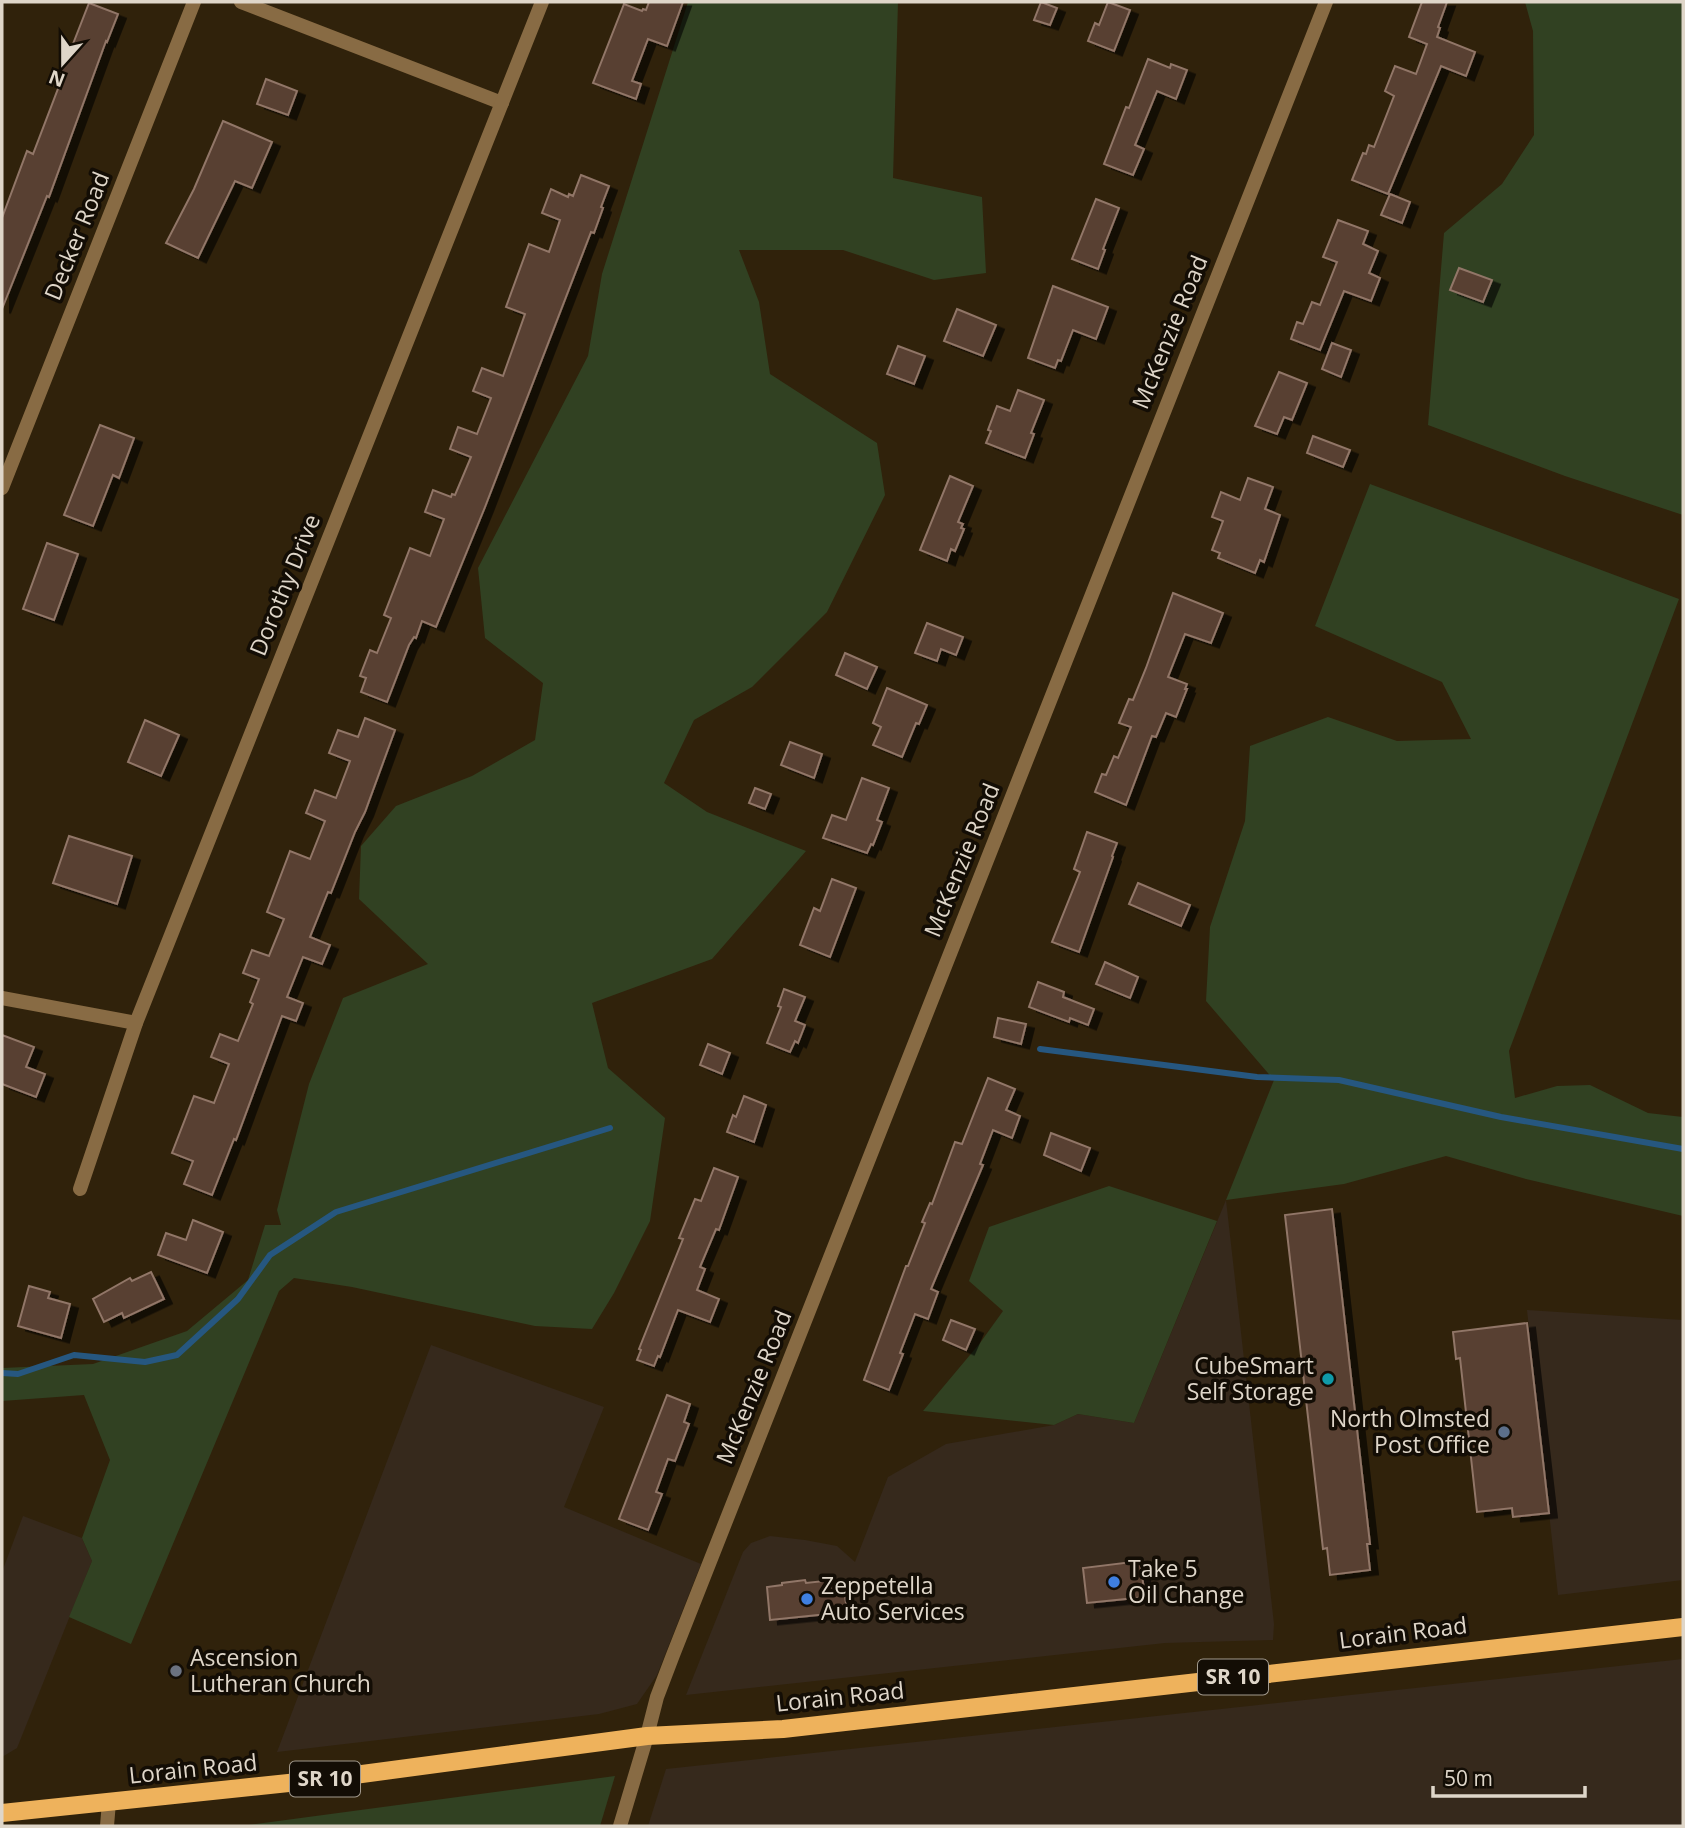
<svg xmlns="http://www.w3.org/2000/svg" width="1685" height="1828" viewBox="0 0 1685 1828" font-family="'Open Sans',sans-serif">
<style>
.commercial{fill:#36291c}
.green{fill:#314122}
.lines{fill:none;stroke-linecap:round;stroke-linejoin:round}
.stream{stroke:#265780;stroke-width:6}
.building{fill:#583f31;stroke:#917667;stroke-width:2;filter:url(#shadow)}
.minor{stroke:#886b44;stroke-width:14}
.tertiary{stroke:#886b44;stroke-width:14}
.primary{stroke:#eeb25c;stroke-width:18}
.culture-dot{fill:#0f9aa8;stroke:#130d05;stroke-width:2.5}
.service-dot{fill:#5c6f8a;stroke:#130d05;stroke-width:2.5}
.shop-dot{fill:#3f7fe0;stroke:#130d05;stroke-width:2.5}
.worship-dot{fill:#6b7280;stroke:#130d05;stroke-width:2.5}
.labels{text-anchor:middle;stroke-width:7;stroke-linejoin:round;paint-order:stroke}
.shield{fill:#130d05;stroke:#a29a8e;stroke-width:2}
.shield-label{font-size:21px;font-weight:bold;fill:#dfd6c9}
.street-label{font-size:23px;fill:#dfd6c9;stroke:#130d05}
.poi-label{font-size:23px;fill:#dfd6c9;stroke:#130d05;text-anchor:start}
</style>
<defs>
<filter id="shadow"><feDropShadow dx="8" dy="4.5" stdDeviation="0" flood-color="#0009"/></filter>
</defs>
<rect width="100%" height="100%" fill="#30220b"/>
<g class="commercial">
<polygon points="1226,1200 1274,1624 1273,1640 1165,1643 686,1695 743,1552 751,1543 770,1536 805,1540 837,1546 855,1562 888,1477 946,1444 1054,1425 1078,1414 1134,1423"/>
<polygon points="1527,1310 1683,1320 1683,1580 1558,1595"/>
<polygon points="431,1345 604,1407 564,1507 701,1564 657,1675 637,1704 599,1714 277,1752"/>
<polygon points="23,1516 82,1538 92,1561 17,1748 2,1757 2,1572"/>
<polygon points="1683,1659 1683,1826 648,1826 666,1769"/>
</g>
<g class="green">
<polygon points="688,2 898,2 893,178 982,197 986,273 934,280 843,250 739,250 759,302 770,374 877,443 885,495 827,612 752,687 694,720 664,783 707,812 806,851 712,959 592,1003 608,1068 665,1118 650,1221 614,1293 592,1329 535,1326 352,1287 294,1278 279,1291 131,1644 69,1617 92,1561 82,1538 110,1460 84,1395 2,1401 2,1368 93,1364 187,1331 248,1280 265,1225 281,1225 277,1210 309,1084 343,998 428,964 359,899 361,846 396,806 472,776 535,740 543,683 485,638 478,568 588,356 602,274"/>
<polygon points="1525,2 1683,2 1683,515 1565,476 1428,425 1444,233 1502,184 1534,135 1533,31"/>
<polygon points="1370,484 1679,599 1509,1051 1515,1098 1557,1086 1590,1085 1648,1113 1683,1117 1683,1216 1526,1179 1446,1156 1344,1184 1226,1200 1274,1080 1206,1001 1210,927 1245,821 1250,746 1328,717 1397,741 1471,739 1442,682 1315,626"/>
<polygon points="1109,1186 1217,1221 1134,1423 1078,1414 1054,1425 923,1411 980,1343 1003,1311 969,1281 989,1227"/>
<polygon points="615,1776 600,1826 241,1826"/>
</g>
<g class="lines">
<g class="stream">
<polyline points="1040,1049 1257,1077 1339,1080 1501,1117 1683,1149"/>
<polyline points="2,1373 18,1374 74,1355 145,1362 177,1355 238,1299 270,1255 336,1212 610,1128"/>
</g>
</g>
<g class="building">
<polygon points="649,2 683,2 667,46 648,39 632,81 641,84 636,99 593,83 624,4 642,11 643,9 646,10"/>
<polygon points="1041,2 1057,8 1050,25 1034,20"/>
<polygon points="1108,2 1130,10 1114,51 1088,41 1095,23 1099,25"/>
<polygon points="1422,2 1447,2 1438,27 1440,28 1437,37 1475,52 1466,76 1441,66 1388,194 1352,180 1363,153 1366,154 1369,145 1374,147 1394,96 1385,91 1395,66 1416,74 1427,44 1409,37"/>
<polygon points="89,3 118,14 107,42 106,41 49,197 47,196 2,309 2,218 27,151 33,154 59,86 56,85 68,48 71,49"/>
<polygon points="1148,59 1170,68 1171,64 1187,70 1176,99 1157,91 1135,145 1144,149 1133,175 1104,164 1126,107 1129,108"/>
<polygon points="266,79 297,91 288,115 257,104"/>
<polygon points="223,121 272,142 252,188 235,181 198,258 166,243 194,189"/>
<polygon points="581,175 609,186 601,207 603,208 594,233 591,232 485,507 436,627 422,621 416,638 414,637 409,645 387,702 361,692 366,678 360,676 370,650 377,653 391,618 384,615 410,548 430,556 444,519 425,512 433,490 451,497 452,494 455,495 471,457 450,449 458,427 477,434 491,398 473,391 482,368 503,376 525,314 506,307 529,244 549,252 560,220 542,213 551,189 568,197 569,194 573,196"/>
<polygon points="1390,194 1410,202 1402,223 1381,215"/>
<polygon points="1096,199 1119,208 1103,249 1105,250 1098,269 1072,259"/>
<polygon points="1338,220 1368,231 1363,244 1378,251 1369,273 1380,278 1371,301 1344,291 1320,350 1291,339 1297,322 1303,324 1312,302 1320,305 1337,262 1323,257"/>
<polygon points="1459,268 1492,280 1483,302 1450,290"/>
<polygon points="1053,286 1108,307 1096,339 1073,330 1061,361 1058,360 1055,368 1028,358"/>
<polygon points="957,309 996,325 983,356 944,341"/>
<polygon points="1332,343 1351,350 1341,377 1322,369"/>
<polygon points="898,346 925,356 914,384 887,374"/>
<polygon points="1279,372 1307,383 1292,420 1284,417 1277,434 1255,426"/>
<polygon points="1018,390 1044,400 1031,433 1034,434 1025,458 986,443 991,431 988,430 997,406 1010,411"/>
<polygon points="100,425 134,438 119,478 113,475 93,526 64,515"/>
<polygon points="1313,436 1350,450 1343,467 1307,453"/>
<polygon points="950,476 973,486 958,522 963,524 961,528 964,529 955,551 951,549 947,561 920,550"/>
<polygon points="1248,478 1273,487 1265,509 1280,515 1264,562 1260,560 1255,573 1218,558 1220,553 1212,550 1223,521 1212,517 1221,492 1240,500"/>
<polygon points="47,543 78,554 54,620 23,609"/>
<polygon points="1173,593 1223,613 1211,643 1185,634 1168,677 1187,684 1185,689 1187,689 1176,717 1166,713 1156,737 1152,736 1126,805 1095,792 1102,774 1106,775 1114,756 1118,758 1131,727 1119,723 1129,699 1133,700 1146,668"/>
<polygon points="927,623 963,637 956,655 941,649 937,661 915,653"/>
<polygon points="845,653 877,667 867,689 836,675"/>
<polygon points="887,688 927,705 919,724 916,723 902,757 873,745 881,727 873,723"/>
<polygon points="365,718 395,730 365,812 355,832 331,893 328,892 310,937 330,945 322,964 303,957 287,997 303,1003 296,1021 282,1016 236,1140 234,1139 212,1195 184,1184 193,1161 172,1153 194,1096 214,1103 229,1064 211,1057 220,1034 238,1041 253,1004 250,1002 259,979 243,973 252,950 269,956 284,919 267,912 290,851 310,859 325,821 306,813 315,790 336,798 350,761 329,753 338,730 358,737"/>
<polygon points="145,720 179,735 161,776 128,762"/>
<polygon points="790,742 822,754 814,778 781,765"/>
<polygon points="862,778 889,788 877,820 882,822 873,845 871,844 867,853 823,838 832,815 846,820"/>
<polygon points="755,788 771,794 765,809 749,803"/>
<polygon points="1087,832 1117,843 1112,856 1113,857 1079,952 1052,942 1080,872 1074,869"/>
<polygon points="69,836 132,856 117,904 53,883"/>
<polygon points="832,879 856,888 830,957 800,945 814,908 820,911"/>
<polygon points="1138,883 1190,905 1181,926 1129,904"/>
<polygon points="1105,962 1138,977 1130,998 1096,984"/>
<polygon points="1038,982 1064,992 1063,997 1094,1009 1088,1025 1070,1018 1069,1022 1029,1007"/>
<polygon points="784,989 805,997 795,1021 805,1025 798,1043 795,1041 790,1052 767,1043 781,1007 778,1006"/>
<polygon points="998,1018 1026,1024 1021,1044 994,1037"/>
<polygon points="2,1035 34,1047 26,1067 45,1074 36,1097 2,1084"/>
<polygon points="708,1044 730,1053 722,1074 700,1065"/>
<polygon points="988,1078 1015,1089 1006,1110 1020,1116 1012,1138 993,1130 980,1164 983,1165 931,1289 938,1292 928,1319 915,1314 900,1353 903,1354 889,1390 864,1380 906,1266 908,1266 925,1223 922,1222 930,1203 932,1204 955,1142 962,1144"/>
<polygon points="744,1096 766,1105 754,1142 727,1132 733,1115 736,1117"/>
<polygon points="1051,1133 1090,1148 1081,1171 1044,1155"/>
<polygon points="714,1168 738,1177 719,1230 716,1229 700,1267 705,1269 697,1290 719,1299 710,1322 678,1310 660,1357 658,1356 654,1366 637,1360 641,1350 639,1349 683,1239 679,1238 695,1199 701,1201"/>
<polygon points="1332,1209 1370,1544 1367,1544 1370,1570 1330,1575 1327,1548 1323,1549 1285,1215"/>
<polygon points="193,1220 223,1232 207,1273 158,1255 166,1233 186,1240"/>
<polygon points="151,1272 164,1299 124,1318 122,1313 104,1322 93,1299 130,1278 132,1281"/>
<polygon points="29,1286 50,1292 48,1298 70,1304 61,1338 18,1326"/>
<polygon points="951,1320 975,1329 966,1350 943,1340"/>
<polygon points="1527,1323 1549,1513 1513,1517 1512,1508 1477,1512 1460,1358 1456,1359 1453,1332"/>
<polygon points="667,1395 690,1404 684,1422 689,1424 675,1461 668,1459 656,1492 662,1494 648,1530 619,1519"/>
<polygon points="1140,1561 1145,1597 1087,1603 1083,1568"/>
<polygon points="843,1579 847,1612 770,1620 767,1587 782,1585 782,1583 805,1580 806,1583"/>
</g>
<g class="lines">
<g class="minor">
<polyline points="241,2 502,103"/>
<polyline points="2,488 194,2"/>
<polyline points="2,998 136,1023"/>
<polyline points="80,1189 136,1023 542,2"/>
<polyline points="107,1826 109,1802"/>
<polyline points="620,1826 647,1736"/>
</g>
<polyline class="tertiary" points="647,1736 657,1697 673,1655 1326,2"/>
<polyline class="primary" points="2,1813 317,1780 647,1736 783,1729 1683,1627"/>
</g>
<circle class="culture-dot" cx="1328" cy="1379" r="7"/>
<circle class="service-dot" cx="1504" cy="1432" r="7"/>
<g class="shop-dot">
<circle cx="1114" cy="1582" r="7"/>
<circle cx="807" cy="1599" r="7"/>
</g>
<circle class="worship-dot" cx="176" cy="1671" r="7"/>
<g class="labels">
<g class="shield">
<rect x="1198" y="1659.5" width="70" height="35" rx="5"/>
<rect x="290" y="1761.5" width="70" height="35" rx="5"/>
</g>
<g class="shield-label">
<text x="1233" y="1684">SR 10</text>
<text x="325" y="1786">SR 10</text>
</g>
<g class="street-label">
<text transform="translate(77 236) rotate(-68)" y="8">Decker Road</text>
<text transform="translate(1170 332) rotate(-68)" y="8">McKenzie Road</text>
<text transform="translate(285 585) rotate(-68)" y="8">Dorothy Drive</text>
<text transform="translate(962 860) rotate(-68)" y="8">McKenzie Road</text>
<text transform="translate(754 1387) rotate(-68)" y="8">McKenzie Road</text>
<text transform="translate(1403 1633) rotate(-7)" y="8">Lorain Road</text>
<text transform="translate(840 1697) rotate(-6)" y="8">Lorain Road</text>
<text transform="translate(193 1769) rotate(-6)" y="8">Lorain Road</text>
</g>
<g class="poi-label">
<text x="1314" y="1374" text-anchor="end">CubeSmart<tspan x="1314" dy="26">Self Storage</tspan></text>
<text x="1490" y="1427" text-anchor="end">North Olmsted<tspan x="1490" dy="26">Post Office</tspan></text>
<text x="1128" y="1577">Take 5<tspan x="1128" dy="26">Oil Change</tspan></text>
<text x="821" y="1594">Zeppetella<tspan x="821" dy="26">Auto Services</tspan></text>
<text x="190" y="1666">Ascension<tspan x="190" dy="26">Lutheran Church</tspan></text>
</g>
</g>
<rect width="1685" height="1828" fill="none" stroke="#dfd6c9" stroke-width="7"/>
<g transform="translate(63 63) rotate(201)" stroke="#130d05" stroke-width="5" paint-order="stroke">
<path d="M0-5L12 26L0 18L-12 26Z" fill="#dfd6c9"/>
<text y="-10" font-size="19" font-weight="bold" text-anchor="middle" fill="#dfd6c9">N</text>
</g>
<path d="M1433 1786v10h152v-10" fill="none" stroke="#dfd6c9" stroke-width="3.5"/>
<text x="1444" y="1786" font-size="21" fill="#dfd6c9" stroke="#130d05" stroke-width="5" paint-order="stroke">50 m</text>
</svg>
